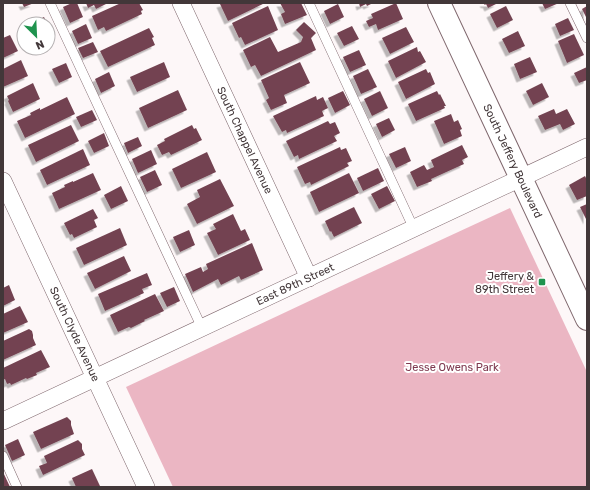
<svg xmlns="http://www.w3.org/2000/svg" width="590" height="490" viewBox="0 0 590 490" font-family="Rubik,sans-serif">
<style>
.green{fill:#ebb6c3}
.building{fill:#734351;filter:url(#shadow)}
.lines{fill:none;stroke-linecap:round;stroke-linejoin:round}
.service-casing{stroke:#7f676d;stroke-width:10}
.minor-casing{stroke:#7f676d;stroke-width:18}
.secondary-casing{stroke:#7f676d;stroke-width:24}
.service{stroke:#fff;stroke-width:9}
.minor{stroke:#fff;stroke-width:17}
.secondary{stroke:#fff;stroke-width:22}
.poi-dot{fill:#1f934e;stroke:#fff;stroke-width:1.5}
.labels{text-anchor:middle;stroke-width:4;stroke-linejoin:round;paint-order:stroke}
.street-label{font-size:11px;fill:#423739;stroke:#fff}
.poi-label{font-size:11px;fill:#423739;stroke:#fff;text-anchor:end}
.park-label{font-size:11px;fill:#7e394f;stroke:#fff}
</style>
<defs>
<filter id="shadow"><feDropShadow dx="-3.5" dy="3.5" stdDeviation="0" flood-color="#0004"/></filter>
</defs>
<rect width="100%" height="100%" fill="#fdf7f8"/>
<polygon class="green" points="510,208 587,372 587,487 173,487 126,387 337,288"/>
<g class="building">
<polygon points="22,3 34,3 24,7"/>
<polygon points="72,3 77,3 83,17 70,23 63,7"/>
<polygon points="86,3 108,3 96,9 94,5 88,8"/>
<polygon points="121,3 139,3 143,10 141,11 142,14 106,31 104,27 98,30 92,16"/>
<polygon points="224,3 265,3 228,21 220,4"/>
<polygon points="280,3 301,3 307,15 285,24 281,14 285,12"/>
<polygon points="359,3 373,3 367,6 366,4 360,7"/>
<polygon points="396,3 403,19 378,30 376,24 369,27 366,21 373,18 371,14"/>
<polygon points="483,3 498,3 488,8 486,4 485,5"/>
<polygon points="542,3 559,3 545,9"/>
<polygon points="338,4 344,17 330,24 324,11"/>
<polygon points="268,6 278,30 245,45 241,37 239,38 232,23"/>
<polygon points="506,6 513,20 497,28 490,14"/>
<polygon points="587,6 587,19 582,9"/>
<polygon points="44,17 47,24 30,24"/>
<polygon points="568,18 574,30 560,36 555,24"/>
<polygon points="304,22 316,33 311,38 316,50 261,76 255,65 251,67 243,50 270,37 278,52 301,42 303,37 296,30"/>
<polygon points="86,24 92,38 78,44 72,31"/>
<polygon points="352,26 359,39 344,46 337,33"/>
<polygon points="406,27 414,42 390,54 382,38"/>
<polygon points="149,28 154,37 152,38 155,45 108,67 100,51"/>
<polygon points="518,31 525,46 509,53 502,39"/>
<polygon points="574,34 584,55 567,63 558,41"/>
<polygon points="10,35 18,51 3,58 3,38"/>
<polygon points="93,42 98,52 83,58 78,48"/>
<polygon points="417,47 418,52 420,51 426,62 396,78 388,61"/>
<polygon points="359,50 366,65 350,72 343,57"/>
<polygon points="530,57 537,72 520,79 514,64"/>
<polygon points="21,60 28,76 3,87 3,69"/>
<polygon points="164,62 170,77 137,92 130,77"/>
<polygon points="300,62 310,83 284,95 287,103 271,110 266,100 269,98 261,80"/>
<polygon points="66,63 72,77 59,83 52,69"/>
<polygon points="587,67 587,80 579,83 574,73"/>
<polygon points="368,69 377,87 361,94 353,76"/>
<polygon points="426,69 428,73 430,72 435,84 406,99 398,82"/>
<polygon points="109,72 115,86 101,93 95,79"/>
<polygon points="33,83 40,99 13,112 8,101 9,100 7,96"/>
<polygon points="542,83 549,97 533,105 526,91"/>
<polygon points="178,90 187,110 148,128 139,108"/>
<polygon points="343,91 350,105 335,113 328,98"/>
<polygon points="380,91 388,108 372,116 364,99"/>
<polygon points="437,91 439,95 440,94 446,106 444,106 445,108 416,121 408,104"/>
<polygon points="316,96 317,100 323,97 328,108 322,111 324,116 287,133 286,130 282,132 273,116"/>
<polygon points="67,97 75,114 25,138 17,121 31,115 30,113 40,108 40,110"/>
<polygon points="554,109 556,114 567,109 575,124 563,130 560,124 545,130 538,116"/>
<polygon points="92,110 97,120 81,127 76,117"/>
<polygon points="451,114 454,122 458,120 462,129 460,130 462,136 444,144 434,121"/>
<polygon points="389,118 395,130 382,137 376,124"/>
<polygon points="328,121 330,124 335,122 340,133 334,136 337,141 299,159 298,155 294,157 286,141"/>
<polygon points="71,125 79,141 36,162 28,145"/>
<polygon points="192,125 194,129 196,128 202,140 171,155 169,152 162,155 157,145 165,141 164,139"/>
<polygon points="104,133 109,146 94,153 88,141"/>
<polygon points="138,137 142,146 128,153 124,143"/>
<polygon points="462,145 468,157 462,160 464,164 431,179 432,181 417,187 410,172 424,165 427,170 434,167 431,160"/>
<polygon points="340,147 341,150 346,148 352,161 347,163 349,166 311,185 310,182 305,184 297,167"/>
<polygon points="405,147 411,161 396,168 389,154"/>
<polygon points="83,149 90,165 47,185 40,170"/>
<polygon points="151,150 157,164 138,173 132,159"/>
<polygon points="207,152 216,172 181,188 172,169"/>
<polygon points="378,168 384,181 363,191 357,178"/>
<polygon points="155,170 162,185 147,192 140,177"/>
<polygon points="93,173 101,190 59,209 52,193 65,187 64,185 73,181 73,182"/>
<polygon points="349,173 359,193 319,212 310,192"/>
<polygon points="585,176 587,180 587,196 577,200 569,185"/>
<polygon points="220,179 234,206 197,224 187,204 200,197 197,190"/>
<polygon points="121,186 128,201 111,209 104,195"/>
<polygon points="387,186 395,201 379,209 371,194"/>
<polygon points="587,204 587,221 580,207"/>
<polygon points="354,207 362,223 334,237 331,231 330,232 325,221"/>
<polygon points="93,209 98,218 94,220 97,227 74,238 72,234 70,235 64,223"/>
<polygon points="233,214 241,231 245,229 250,240 218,255 207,233 216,229 213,224"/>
<polygon points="120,228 127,245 84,265 76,248"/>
<polygon points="189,230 195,245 180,252 173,237"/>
<polygon points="252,243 263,270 241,280 239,276 221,285 218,279 193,292 185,274 201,267 203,272 208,269 206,264"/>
<polygon points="124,256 131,271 95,289 87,273"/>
<polygon points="147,273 152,285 142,289 144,293 105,311 98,294"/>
<polygon points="9,285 15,300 3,306 3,288"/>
<polygon points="174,287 180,301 167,307 160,293"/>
<polygon points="155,294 164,311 144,320 145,321 131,328 129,327 118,332 110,315"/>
<polygon points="20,306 28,322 3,333 3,314"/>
<polygon points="29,329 32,331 33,335 33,338 36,345 3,360 3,341"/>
<polygon points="41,350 50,367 36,373 37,375 27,379 26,378 11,385 10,383 7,384 5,379 3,380 3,368"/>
<polygon points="67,417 71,421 71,425 74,434 41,449 33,432"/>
<polygon points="18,439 25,455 12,461 5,445"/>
<polygon points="78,440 82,444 82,449 85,455 43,475 39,466 47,463 44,456"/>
<polygon points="92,469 100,486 76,487 72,478"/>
<polygon points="3,472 10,487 3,487"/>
</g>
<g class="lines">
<g class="service-casing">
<g id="service">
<polyline points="50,3 202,328"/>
<polyline points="309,3 414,229"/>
<polyline points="570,3 587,38"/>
<polyline points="3,456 17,487"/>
</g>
</g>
<g class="minor-casing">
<g id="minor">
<polyline points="181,3 309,278"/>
<polyline points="3,181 146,487"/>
<polyline points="3,421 587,147"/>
</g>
</g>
<g class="secondary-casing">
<polyline id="secondary" points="439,3 587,319"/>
</g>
<use href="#service" class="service"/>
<use href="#minor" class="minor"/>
<use href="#secondary" class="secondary"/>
</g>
<rect class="poi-dot" x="538" y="278" width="8" height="8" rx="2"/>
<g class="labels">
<g class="street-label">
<text transform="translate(245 140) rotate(65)" y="4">South Chappel Avenue</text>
<text transform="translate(513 161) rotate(65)" y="4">South Jeffery Boulevard</text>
<text transform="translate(295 284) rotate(-25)" y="4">East 89th Street</text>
<text transform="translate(75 334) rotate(65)" y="4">South Clyde Avenue</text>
</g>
<g class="poi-label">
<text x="534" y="280">Jeffery &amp;<tspan x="534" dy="13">89th Street</tspan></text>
</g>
<g class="park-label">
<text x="452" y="371">Jesse Owens Park</text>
</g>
</g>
<rect width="590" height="490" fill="none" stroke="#423739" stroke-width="8"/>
<g transform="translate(36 36) rotate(156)"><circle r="19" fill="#ffffff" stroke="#b3afb0"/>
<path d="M0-3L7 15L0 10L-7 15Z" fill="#1f934e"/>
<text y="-6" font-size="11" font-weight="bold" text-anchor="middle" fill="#423739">N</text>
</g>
</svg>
